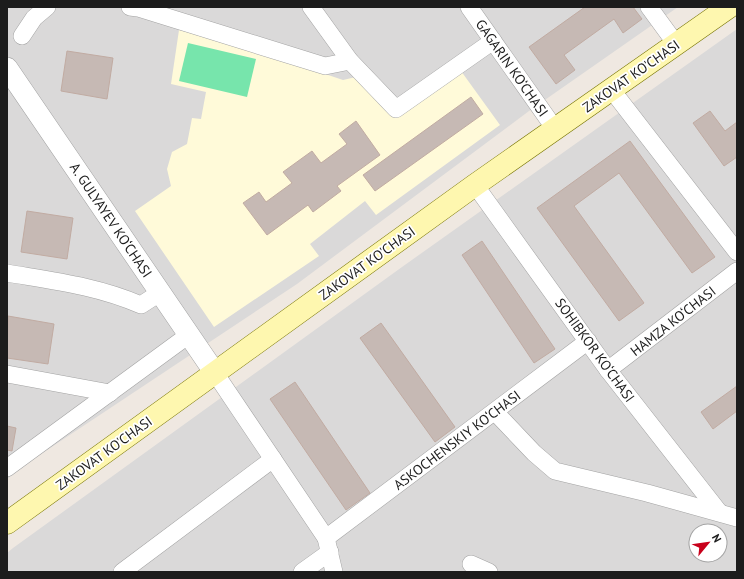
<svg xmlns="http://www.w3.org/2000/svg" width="744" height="579" viewBox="0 0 744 579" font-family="'PT Sans',sans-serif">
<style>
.residential{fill:#dad9d9;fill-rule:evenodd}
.education{fill:#fffad9}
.pitch{fill:#77e5ac}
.building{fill:#c6b9b4;stroke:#c1aba2}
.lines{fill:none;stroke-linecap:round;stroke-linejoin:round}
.minor-casing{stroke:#a3a3a3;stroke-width:18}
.tertiary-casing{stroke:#a3a3a3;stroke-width:22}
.secondary-casing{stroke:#767300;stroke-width:23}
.minor{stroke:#fff;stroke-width:17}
.tertiary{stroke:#fff;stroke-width:21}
.secondary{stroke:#fef7af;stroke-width:22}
.labels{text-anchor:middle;stroke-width:3.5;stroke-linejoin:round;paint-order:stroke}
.street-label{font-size:14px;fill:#1c1c1c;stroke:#fff}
</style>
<rect width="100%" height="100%" fill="#efe8e1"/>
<g class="residential">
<polygon points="7,7 678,7 529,111 297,284 32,460 7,479"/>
<path d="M737,29V572H7V553L13,548L402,267ZM696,531H720V555H696Z"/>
</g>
<polygon class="education" points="179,30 251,49 343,80 356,77 396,118 461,71 500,125 376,215 365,201 310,244 319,256 214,327 135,211 171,186 167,169 172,152 187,144 192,118 201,119 206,92 171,84"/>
<polygon class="pitch" points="188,43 256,59 247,97 179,81"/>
<g class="building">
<polygon points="585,7 633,7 642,19 623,33 614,19 564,55 575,70 556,84 529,47"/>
<polygon points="67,51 113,58 107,99 61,91"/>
<polygon points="471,97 483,114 375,191 363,175"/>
<polygon points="710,111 725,131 737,122 737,157 724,166 693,123"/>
<polygon points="356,121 380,155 337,186 341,191 313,212 308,205 267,235 243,203 259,192 266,202 292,183 283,172 312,151 321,163 347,144 339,134"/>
<polygon points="630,141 715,257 692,273 619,173 574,206 644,303 619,321 537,208"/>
<polygon points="27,211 73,218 67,259 21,252"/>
<polygon points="482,241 555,349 534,363 462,255"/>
<polygon points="8,316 54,324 48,364 7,358"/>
<polygon points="381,323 455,427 435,442 360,338"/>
<polygon points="295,382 370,493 346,510 270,399"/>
<polygon points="737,386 737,411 713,429 701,412"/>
<polygon points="7,426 16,428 12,451 7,450"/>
</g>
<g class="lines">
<g class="minor-casing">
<g id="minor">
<polyline points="130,7 138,8 325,66 350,61"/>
<polyline points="311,7 350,61 396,109 493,41"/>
<polyline points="469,7 555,129"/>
<polyline points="649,7 676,44"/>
<polyline points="22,36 34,18 47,7"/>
<polyline points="611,89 737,252"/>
<polyline points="475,185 608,370 719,512"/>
<path d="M7,273C54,281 97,286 141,305L161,292"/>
<polyline points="608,370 737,271"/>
<polyline points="215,373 326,538 334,572"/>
<polyline points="7,374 110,393"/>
<polyline points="495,412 534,453 555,471 647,493 737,518"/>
<polyline points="7,468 190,334"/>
<polyline points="326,538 588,341"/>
<polyline points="471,564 489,572"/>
<polyline points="122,572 273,459"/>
<polyline points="302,572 330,552"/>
</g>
</g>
<g class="tertiary-casing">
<polyline id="tertiary" points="7,68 215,373"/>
</g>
<g class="secondary-casing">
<polyline id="secondary" points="7,523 475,185 729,7"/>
</g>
<use href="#minor" class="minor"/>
<use href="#tertiary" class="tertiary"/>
<use href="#secondary" class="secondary"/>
</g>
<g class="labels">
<g class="street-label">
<text transform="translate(512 68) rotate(55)" y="5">GAGARIN KO‘CHASI</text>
<text transform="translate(631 76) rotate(-35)" y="5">ZAKOVAT KO'CHASI</text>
<text transform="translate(111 220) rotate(56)" y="5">A. GULYAYEV KO‘CHASI</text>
<text transform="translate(367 263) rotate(-36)" y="5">ZAKOVAT KO'CHASI</text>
<text transform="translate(673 321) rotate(-38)" y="5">HAMZA KO‘CHASI</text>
<text transform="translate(595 350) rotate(54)" y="5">SOHIBKOR KO‘CHASI</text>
<text transform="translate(457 440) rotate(-37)" y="5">ASKOCHENSKIY KO‘CHASI</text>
<text transform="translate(104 453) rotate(-36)" y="5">ZAKOVAT KO'CHASI</text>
</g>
</g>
<rect width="744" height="579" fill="none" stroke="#1c1c1c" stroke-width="16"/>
<g transform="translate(708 543) rotate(61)"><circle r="19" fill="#ffffff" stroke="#a4a4a4"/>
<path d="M0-3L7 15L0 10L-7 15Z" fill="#c8001b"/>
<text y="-6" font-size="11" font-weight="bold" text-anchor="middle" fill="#1c1c1c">N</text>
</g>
</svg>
